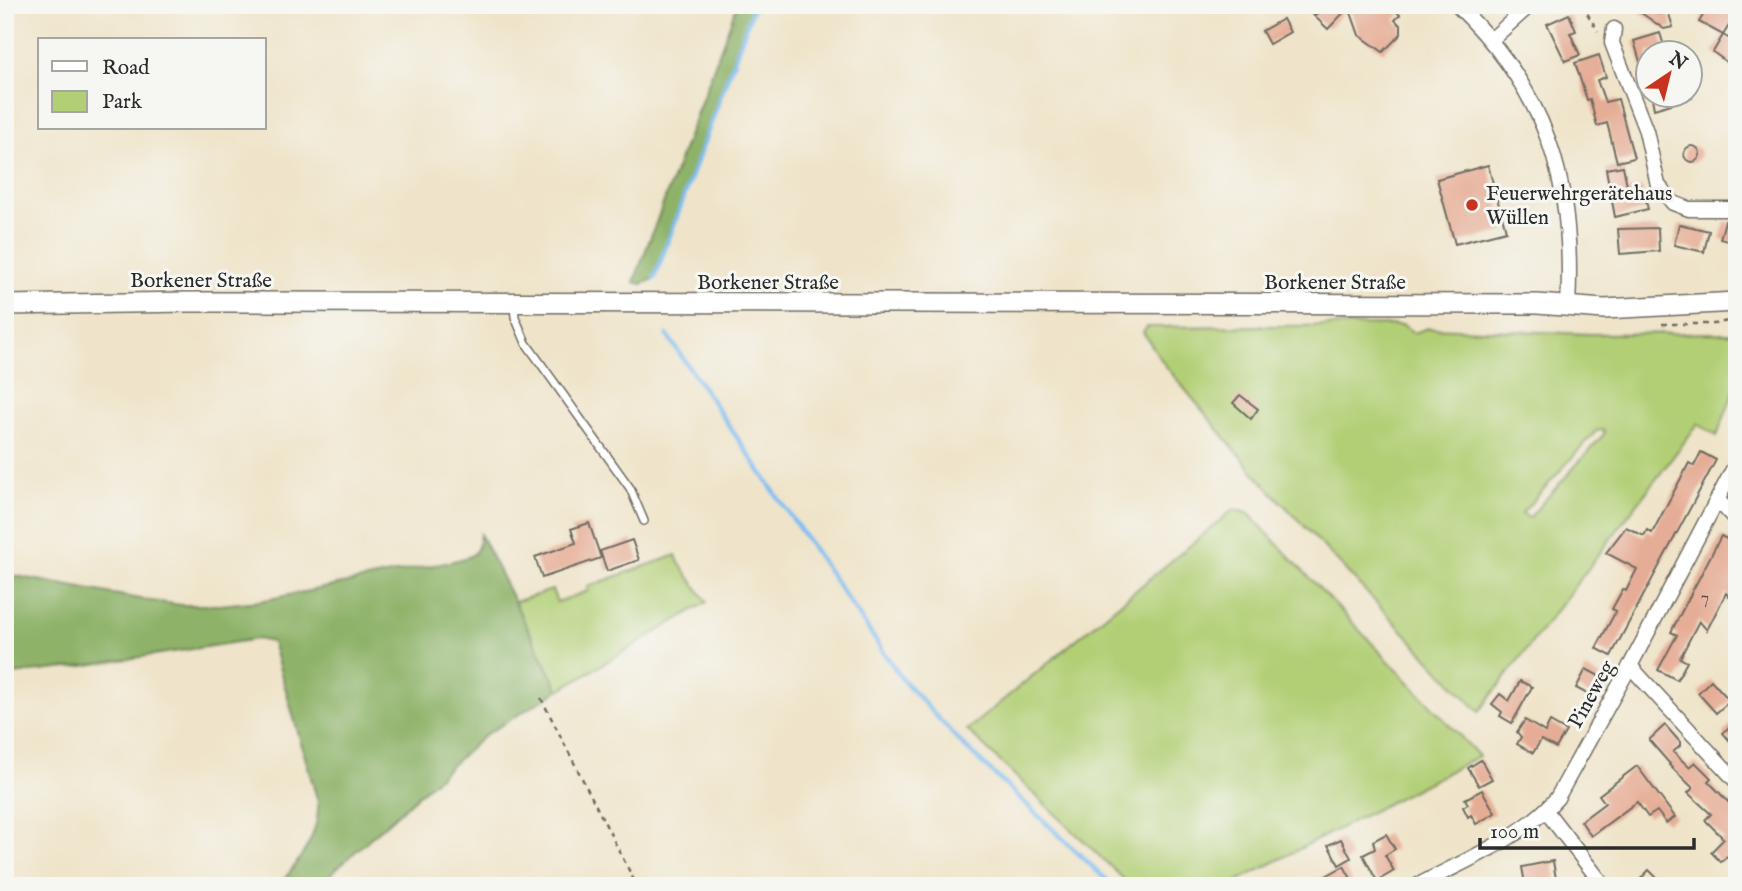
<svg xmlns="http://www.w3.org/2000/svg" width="1742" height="891" viewBox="0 0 1742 891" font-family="'IM FELL English',serif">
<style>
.green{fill:#b2cf76;stroke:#6e7d50;stroke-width:2;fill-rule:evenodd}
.forest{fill:#8db267;stroke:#5c6e49;stroke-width:2}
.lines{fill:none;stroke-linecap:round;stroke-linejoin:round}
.stream{stroke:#7ebdf2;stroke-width:4.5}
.building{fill:#e6ad96}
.service-casing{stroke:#706c62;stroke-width:10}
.minor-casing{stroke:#706c62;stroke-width:17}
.secondary-casing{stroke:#706c62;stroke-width:22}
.path{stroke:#706c62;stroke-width:2.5;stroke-dasharray:5 5;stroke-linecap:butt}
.service{stroke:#fff;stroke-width:7}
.minor{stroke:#fff;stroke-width:14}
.secondary{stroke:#fff;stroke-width:19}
.poi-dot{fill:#c8321e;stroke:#f6f6f2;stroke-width:2.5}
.labels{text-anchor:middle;stroke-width:6;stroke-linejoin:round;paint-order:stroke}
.number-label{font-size:18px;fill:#5a4c46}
.poi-label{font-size:21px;fill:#2b2b2b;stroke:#f6f6f2;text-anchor:start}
.street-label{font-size:21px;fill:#2b2b2b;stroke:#f6f6f2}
</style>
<rect width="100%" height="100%" fill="#f6f6f2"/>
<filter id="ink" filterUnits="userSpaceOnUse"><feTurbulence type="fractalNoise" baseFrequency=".0143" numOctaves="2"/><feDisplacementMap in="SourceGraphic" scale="14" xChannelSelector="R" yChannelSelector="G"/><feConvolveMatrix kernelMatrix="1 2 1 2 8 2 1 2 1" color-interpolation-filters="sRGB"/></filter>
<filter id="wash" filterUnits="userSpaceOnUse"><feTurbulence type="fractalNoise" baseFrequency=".00686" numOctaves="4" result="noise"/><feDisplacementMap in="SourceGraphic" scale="28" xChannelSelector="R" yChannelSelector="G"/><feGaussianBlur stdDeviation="1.57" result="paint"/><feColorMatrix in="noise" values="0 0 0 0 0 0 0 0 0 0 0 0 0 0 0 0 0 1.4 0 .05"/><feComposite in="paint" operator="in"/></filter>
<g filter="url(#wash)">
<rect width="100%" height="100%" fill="#efe4c9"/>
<g class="green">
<path d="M1403,325L1414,333L1428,328L1590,334L1737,333V383L1717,436L1698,424L1479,712L1256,475L1164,364L1143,332L1147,327ZM1603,430L1605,433L1529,518L1522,513L1596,431Z"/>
<polygon points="1234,509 1248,513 1479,756 1228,886 1131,886 967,730"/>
<polygon points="676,555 679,563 707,602 559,690 514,602 552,590 557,602 588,591 587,587"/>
</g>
<g class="forest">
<polygon points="737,5 754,5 654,279 642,284 634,282"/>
<path d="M480,534L559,690L485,735L317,886H279C299,860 320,836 318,802L272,642L257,639L76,667L5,675V574L151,601L182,605H220L260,601L449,562C471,556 478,559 480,534Z"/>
</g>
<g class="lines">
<g class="stream">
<polyline points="654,279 754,5"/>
<polyline points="667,335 902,679 962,744 1113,886"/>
</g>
</g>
<g id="blocks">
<g class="building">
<polygon points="1321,5 1390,5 1400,15 1395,20 1401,26 1401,34 1383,52 1359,35 1349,7 1328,29 1313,15 1324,11"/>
<polygon points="1630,5 1655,5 1658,14 1668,11 1673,27 1664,29"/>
<polygon points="1709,5 1716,5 1735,16 1723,35 1699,22"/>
<polygon points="1569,14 1576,31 1570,33 1580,55 1565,61 1547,24"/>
<polygon points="1283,19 1290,32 1269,44 1262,31"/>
<polygon points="1660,33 1666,52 1648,52 1648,74 1644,75 1634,41"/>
<polygon points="1723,35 1737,43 1737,70 1713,52"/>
<polygon points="1599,55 1606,77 1597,80 1605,102 1618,99 1634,158 1617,162 1607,123 1597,126 1590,99 1587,100 1575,63"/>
<polygon points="1654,94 1692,94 1692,98 1654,109 1652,98 1654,97"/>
<circle cx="1692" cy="154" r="8"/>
<polygon points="1488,165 1506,231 1455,244 1437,179"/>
<polygon points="1623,166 1628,190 1642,187 1648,209 1615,217 1606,169"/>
<polygon points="1725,221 1737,224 1737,243 1720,239"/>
<polygon points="1679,224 1709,231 1704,252 1674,245"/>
<polygon points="1658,228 1659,251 1620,254 1618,229"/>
<polygon points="1240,395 1258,409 1251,419 1233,403"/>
<polygon points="1701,452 1716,460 1611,656 1596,648 1616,611 1612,609 1623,589 1626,591 1637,569 1606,553 1626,527 1644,536 1647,530 1652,533 1689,463 1694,466"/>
<polygon points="589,523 601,558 542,578 535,557 576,543 571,529"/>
<polygon points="1721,536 1737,544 1737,605 1726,593 1707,630 1699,621 1680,658 1687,662 1677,680 1658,670 1677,635 1671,632"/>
<polygon points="632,540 639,560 607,571 600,551"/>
<polygon points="1586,669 1601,677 1591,696 1576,688"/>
<polygon points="1711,680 1730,701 1716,713 1698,693"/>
<polygon points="1520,681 1532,687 1512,723 1500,716 1502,712 1492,704 1500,694 1509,701"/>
<polygon points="1737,719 1737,749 1723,733"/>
<polygon points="1525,720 1545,732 1550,722 1566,731 1556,748 1541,740 1533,753 1517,744 1521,737 1517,732"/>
<polygon points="1665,725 1680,742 1680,746 1673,752 1689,767 1695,762 1711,778 1708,781 1737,811 1737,851 1735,849 1721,862 1711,852 1724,839 1705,820 1711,814 1688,793 1693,788 1669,765 1670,764 1649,740"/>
<polygon points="1481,760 1492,779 1479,786 1468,768"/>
<polygon points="1637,766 1675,817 1666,823 1657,811 1648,817 1637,802 1591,836 1581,821 1605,803 1599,795"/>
<polygon points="1482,790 1495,813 1476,824 1471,815 1468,817 1463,807 1468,804 1465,799"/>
<polygon points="1386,834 1395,849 1385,855 1394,871 1377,881 1363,855 1375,849 1373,841"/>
<polygon points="1341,839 1351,858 1339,865 1328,845"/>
<polygon points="1553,861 1556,879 1525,884 1522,867"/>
<polygon points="1344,866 1355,886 1308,886"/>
<polygon points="1649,870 1665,886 1634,886"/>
</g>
</g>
</g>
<g filter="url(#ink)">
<use href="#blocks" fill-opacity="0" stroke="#706c62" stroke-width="2"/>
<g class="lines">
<g class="service-casing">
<polyline id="service" points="514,305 515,317 526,343 630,488 644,521"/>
</g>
<g class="minor-casing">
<g id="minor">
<path d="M1457,5C1547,91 1575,183 1568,305"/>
<polyline points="1614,29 1612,43 1646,131 1658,185 1673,203 1689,209 1737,209"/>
<polyline points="1491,40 1530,5"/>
<polyline points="1718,500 1737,521"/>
<polyline points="1630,666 1737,782"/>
<polyline points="1546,811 1604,886"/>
<path d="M1417,886C1463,861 1523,838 1557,798L1630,666L1737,462"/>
</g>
</g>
<g class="secondary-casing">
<polyline id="secondary" points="5,305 188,302 1537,304 1604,309 1737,302"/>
</g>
<g class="path">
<polyline points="1582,5 1598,31"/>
<polyline points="1662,324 1714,324 1732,320"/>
<polyline points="541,698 637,886"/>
</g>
<use href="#service" class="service"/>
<use href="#minor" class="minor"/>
<use href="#secondary" class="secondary"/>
</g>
</g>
<circle class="poi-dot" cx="1472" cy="205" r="7"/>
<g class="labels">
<g class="number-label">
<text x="1705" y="603">7</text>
</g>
<g class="poi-label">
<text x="1486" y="200">Feuerwehrgerätehaus<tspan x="1486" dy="24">Wüllen</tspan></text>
</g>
<g class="street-label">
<text x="201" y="287">Borkener Straße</text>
<text x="768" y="289">Borkener Straße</text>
<text x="1335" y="289">Borkener Straße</text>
<text transform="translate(1591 694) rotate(-61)" y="7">Pineweg</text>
</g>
</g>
<rect width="1742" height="891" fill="none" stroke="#f6f6f2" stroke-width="28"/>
<rect x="38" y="38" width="228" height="91" fill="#f6f6f2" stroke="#a5a5a2" stroke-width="2"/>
<rect x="52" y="61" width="35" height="10" fill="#ffffff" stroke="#a5a5a2" stroke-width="2"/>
<text x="102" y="74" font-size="21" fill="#2b2b2b">Road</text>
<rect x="52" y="91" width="35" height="21" fill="#b2cf76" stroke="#a5a5a2" stroke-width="2"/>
<text x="102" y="108" font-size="21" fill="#2b2b2b">Park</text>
<g transform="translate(1669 74) rotate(35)"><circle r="33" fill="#f6f6f2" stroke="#a5a5a2" stroke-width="2"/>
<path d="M0-5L12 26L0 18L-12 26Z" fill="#c8321e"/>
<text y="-10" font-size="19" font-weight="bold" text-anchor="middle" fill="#2b2b2b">N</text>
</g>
<path d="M1480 838v10h214v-10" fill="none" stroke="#2b2b2b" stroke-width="3.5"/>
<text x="1490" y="838" font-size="21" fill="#2b2b2b" stroke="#f6f6f2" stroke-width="5" paint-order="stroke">100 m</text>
</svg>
